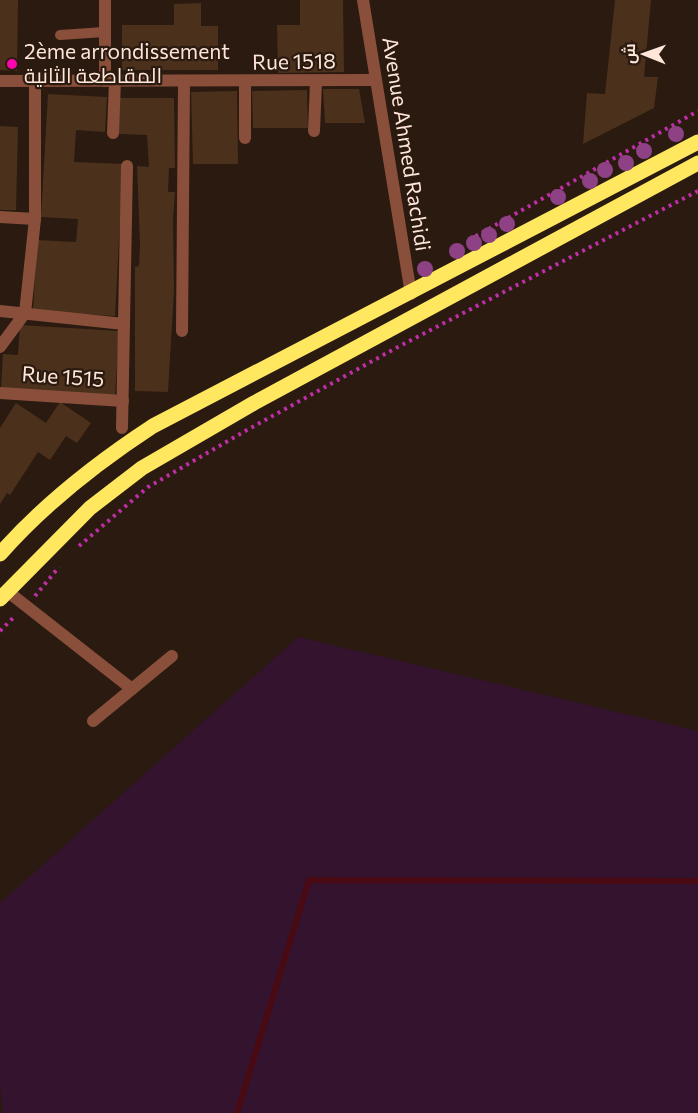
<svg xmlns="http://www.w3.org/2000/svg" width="698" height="1113" viewBox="0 0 698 1113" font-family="Commissioner,Cairo,sans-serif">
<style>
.green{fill:#34132e}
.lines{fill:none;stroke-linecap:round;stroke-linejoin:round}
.stream{stroke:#490a13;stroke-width:6}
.building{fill:#4b301c}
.path{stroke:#be2ea6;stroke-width:4;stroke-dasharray:3 4.5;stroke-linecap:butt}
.lane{stroke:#894f3a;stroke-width:10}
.street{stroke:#894f3a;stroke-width:12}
.primary{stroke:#ffe760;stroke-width:15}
.tree{fill:#8e4184}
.poi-dot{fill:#ff05ae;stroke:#2a1a10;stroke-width:2}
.labels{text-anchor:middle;stroke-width:4.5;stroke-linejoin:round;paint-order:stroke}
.poi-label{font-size:21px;fill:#ffe6d9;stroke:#2a1a10;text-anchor:start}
.street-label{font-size:21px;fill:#ffe6d9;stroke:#2a1a10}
</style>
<rect width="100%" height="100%" fill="#2a1a10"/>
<polygon class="green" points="298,637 698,731 698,1113 3,1113 0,1083 0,903"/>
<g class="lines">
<polyline class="stream" points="237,1113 309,880 698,881"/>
</g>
<g class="building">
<polygon points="0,0 18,0 17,71 0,70"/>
<polygon points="300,0 343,0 344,72 278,73 277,25 300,25"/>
<polygon points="615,0 651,0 644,77 658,77 654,108 583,144 587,93 605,94"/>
<polygon points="201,3 201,26 218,26 218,70 122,70 122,25 174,25 174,4"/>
<polygon points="323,89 359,89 365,123 325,123"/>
<polygon points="307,90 308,128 253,128 252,91"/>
<polygon points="237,91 238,164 193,164 191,92"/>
<polygon points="48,94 107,97 105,132 76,130 74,162 123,164 115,316 33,311 37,240 76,242 78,219 41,217"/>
<polygon points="119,98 174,98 175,168 169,168 168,192 175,192 173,219 174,290 168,392 135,391 135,267 139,266 140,244 137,166 149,167 147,135 119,134"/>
<polygon points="0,126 18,127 16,210 0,210"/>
<polygon points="20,325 119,331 115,397 1,390 3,354 18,355"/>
<polygon points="60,402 91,423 77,443 66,436 50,460 38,452 10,495 7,493 0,504 0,428 16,403 46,423"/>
</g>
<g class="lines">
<g class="path">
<polyline points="469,240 698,111"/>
<polyline points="79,546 148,487 247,430 396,348 698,191"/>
<polyline points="35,596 59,567"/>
<polyline points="0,631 15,616"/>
</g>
<polyline class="lane" points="60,35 104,32"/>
<g class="street">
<polyline points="363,0 411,294"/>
<polyline points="0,81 375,80"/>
<polyline points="105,81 105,0"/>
<polyline points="245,82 245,138"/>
<polyline points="314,131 316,82"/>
<polyline points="113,133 115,81"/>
<polyline points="0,217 35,219"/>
<polyline points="0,311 124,324"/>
<polyline points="182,331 184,83"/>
<polyline points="0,347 25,313 35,219 35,83"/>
<polyline points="0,393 123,401"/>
<polyline points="122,428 127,166"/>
<polyline points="7,591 132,689"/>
<polyline points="93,721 172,656"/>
</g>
<g class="primary">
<path d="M0,554C44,504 98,462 153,426L698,142"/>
<polyline points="0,599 90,508 142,468 254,403 698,163"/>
</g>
</g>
<g class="tree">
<circle cx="676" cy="134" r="8"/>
<circle cx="644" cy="151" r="8"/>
<circle cx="626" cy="163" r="8"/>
<circle cx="605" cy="170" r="8"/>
<circle cx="590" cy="181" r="8"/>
<circle cx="558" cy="197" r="8"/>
<circle cx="507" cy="224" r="8"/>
<circle cx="489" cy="235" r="8"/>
<circle cx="474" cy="243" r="8"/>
<circle cx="457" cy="251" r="8"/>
<circle cx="425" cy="269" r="8"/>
</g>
<circle class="poi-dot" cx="12" cy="64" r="6"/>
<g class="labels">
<g class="poi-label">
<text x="24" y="59">2ème arrondissement<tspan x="24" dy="24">المقاطعة الثانية</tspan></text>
</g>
<g class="street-label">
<text transform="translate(294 62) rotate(-1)" y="7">Rue 1518</text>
<text transform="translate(406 144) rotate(81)" y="7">Avenue Ahmed Rachidi</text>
<text transform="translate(63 377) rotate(4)" y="7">Rue 1515</text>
</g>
</g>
<g transform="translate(644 54) rotate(271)" stroke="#2a1a10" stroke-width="4.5" paint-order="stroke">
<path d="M0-4.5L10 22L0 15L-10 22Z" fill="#ffe6d9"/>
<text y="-9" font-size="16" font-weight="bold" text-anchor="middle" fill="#ffe6d9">ش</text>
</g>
</svg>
